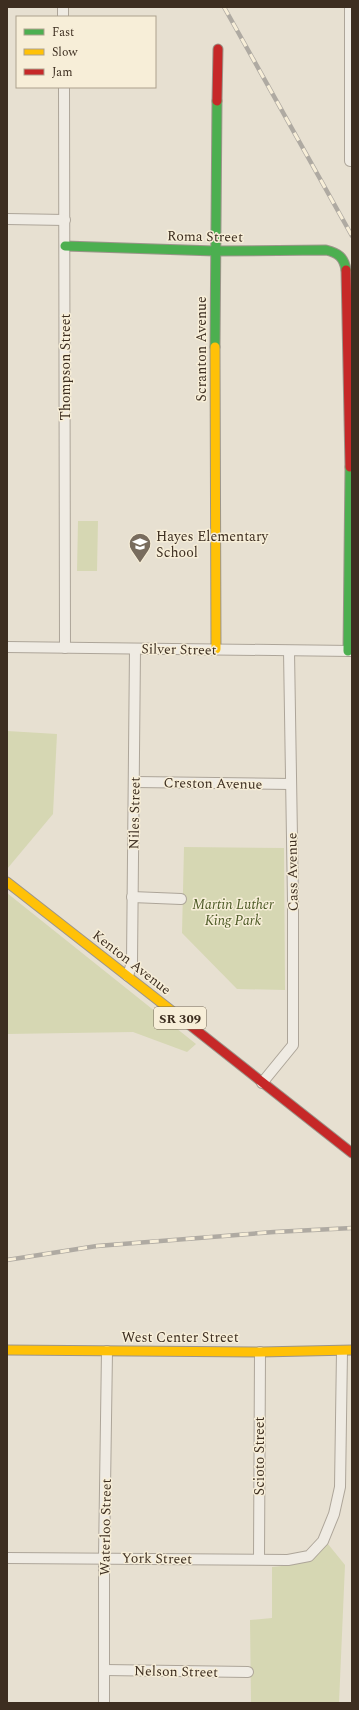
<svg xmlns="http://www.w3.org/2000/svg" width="359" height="1710" viewBox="0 0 359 1710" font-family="Spectral,serif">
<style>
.green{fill:#d6d7b3}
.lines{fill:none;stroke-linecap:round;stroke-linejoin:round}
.street-casing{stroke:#ada599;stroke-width:12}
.fast-casing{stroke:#9c958a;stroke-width:11}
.slow-casing{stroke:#9c958a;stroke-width:11}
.jam-casing{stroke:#9c958a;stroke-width:11}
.street{stroke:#efebe3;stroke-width:10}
.fast{stroke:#4caf50;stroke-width:9}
.slow{stroke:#ffc107;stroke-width:9}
.jam{stroke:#c62828;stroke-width:9}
.rail-casing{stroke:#afaaa2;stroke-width:4.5}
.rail{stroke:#f7eed8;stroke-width:3;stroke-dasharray:9;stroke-linecap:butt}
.labels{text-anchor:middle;stroke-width:3;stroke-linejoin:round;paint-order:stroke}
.shield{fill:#f7eed8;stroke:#756857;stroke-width:1}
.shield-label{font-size:13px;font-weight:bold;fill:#3d2e20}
.street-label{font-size:14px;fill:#3d2e20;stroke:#f7eed8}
.poi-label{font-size:14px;fill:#3d2e20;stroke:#f7eed8;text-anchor:start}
.park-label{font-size:14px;font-style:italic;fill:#4d5a26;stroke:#f7eed8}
</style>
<rect width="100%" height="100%" fill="#e7e0d1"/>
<g class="green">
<polygon points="78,521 98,521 97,571 77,571"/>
<polygon points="7,731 57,734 53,814 7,869"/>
<polygon points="184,847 284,848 285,990 237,989 182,933"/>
<polygon points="7,893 196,1044 187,1052 133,1032 7,1034"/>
<polygon points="328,1544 345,1565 339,1703 251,1703 250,1620 272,1618 272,1567 291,1565"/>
</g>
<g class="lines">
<g class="street-casing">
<g id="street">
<polyline points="63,7 63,17"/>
<polyline points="350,7 350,161 352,161"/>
<polyline points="64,87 65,648"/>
<polyline points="7,219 65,220"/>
<polyline points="7,647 352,651"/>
<polyline points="135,782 291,784"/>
<polyline points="132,897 181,899"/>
<polyline points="128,976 132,962 135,649"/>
<polyline points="262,1083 293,1045 293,901 289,651"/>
<polyline points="7,1558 288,1560 309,1556 323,1541 334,1514 340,1487 342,1351"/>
<polyline points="259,1559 260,1352"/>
<polyline points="105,1670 248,1672"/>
<polyline points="104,1703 104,1558 107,1351"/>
</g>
</g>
<g class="fast-casing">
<g id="fast">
<path d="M65,246L215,251L326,250C338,253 344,257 346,270"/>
<polyline points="215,347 217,101"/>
<polyline points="348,651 350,467"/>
</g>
</g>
<g class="slow-casing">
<g id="slow">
<polyline points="215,347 216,649"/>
<polyline points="7,882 186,1022"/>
<polyline points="7,1350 260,1352 352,1350"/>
</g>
</g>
<g class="jam-casing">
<g id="jam">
<polyline points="217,101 218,49"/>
<polyline points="346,270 350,467"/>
<polyline points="186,1022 352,1153"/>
</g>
</g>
<use href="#street" class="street"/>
<use href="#fast" class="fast"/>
<use href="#slow" class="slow"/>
<use href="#jam" class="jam"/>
<g class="rail-casing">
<g id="rail">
<polyline points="224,7 352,236"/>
<polyline points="7,1260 97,1246 274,1232 352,1228"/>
</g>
</g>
<use href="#rail" class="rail"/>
</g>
<defs>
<g id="school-pin" transform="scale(1.15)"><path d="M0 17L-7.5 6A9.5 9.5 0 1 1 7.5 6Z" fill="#786c5e" stroke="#f7eed8"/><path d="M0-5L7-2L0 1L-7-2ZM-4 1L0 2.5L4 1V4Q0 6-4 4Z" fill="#fff"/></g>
</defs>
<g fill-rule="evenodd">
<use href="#school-pin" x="140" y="544"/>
</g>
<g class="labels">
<rect class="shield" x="154" y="1007" width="52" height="22" rx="3"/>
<g class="shield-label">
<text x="180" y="1023">SR 309</text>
</g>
<g class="street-label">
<text transform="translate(205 236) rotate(1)" y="5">Roma Street</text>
<text transform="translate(201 349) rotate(-90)" y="5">Scranton Avenue</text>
<text transform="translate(65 367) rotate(-90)" y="5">Thompson Street</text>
<text transform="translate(179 649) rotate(1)" y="5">Silver Street</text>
<text transform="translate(213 783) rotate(1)" y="5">Creston Avenue</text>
<text transform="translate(134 813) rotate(-89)" y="5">Niles Street</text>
<text transform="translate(292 872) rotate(-91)" y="5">Cass Avenue</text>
<text transform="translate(132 962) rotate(38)" y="5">Kenton Avenue</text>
<text x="180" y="1342">West Center Street</text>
<text transform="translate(259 1456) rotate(-90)" y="5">Scioto Street</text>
<text transform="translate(105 1527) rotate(-89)" y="5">Waterloo Street</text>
<text transform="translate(157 1558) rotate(1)" y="5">York Street</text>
<text transform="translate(176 1671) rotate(1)" y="5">Nelson Street</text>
</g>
<g class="poi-label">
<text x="156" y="541">Hayes Elementary<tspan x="156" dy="16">School</tspan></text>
</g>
<g class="park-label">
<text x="233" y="909">Martin Luther<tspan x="233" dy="16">King Park</tspan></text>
</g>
</g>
<rect width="359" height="1710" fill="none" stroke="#3d2e20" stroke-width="16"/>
<rect x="16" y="16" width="140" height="72" fill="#f7eed8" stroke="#ada18e"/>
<rect x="24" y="29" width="20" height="6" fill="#4caf50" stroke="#ada18e"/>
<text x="52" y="36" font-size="12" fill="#3d2e20">Fast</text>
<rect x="24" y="49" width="20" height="6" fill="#ffc107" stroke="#ada18e"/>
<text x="52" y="56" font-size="12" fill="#3d2e20">Slow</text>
<rect x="24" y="69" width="20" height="6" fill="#c62828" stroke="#ada18e"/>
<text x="52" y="76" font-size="12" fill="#3d2e20">Jam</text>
</svg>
